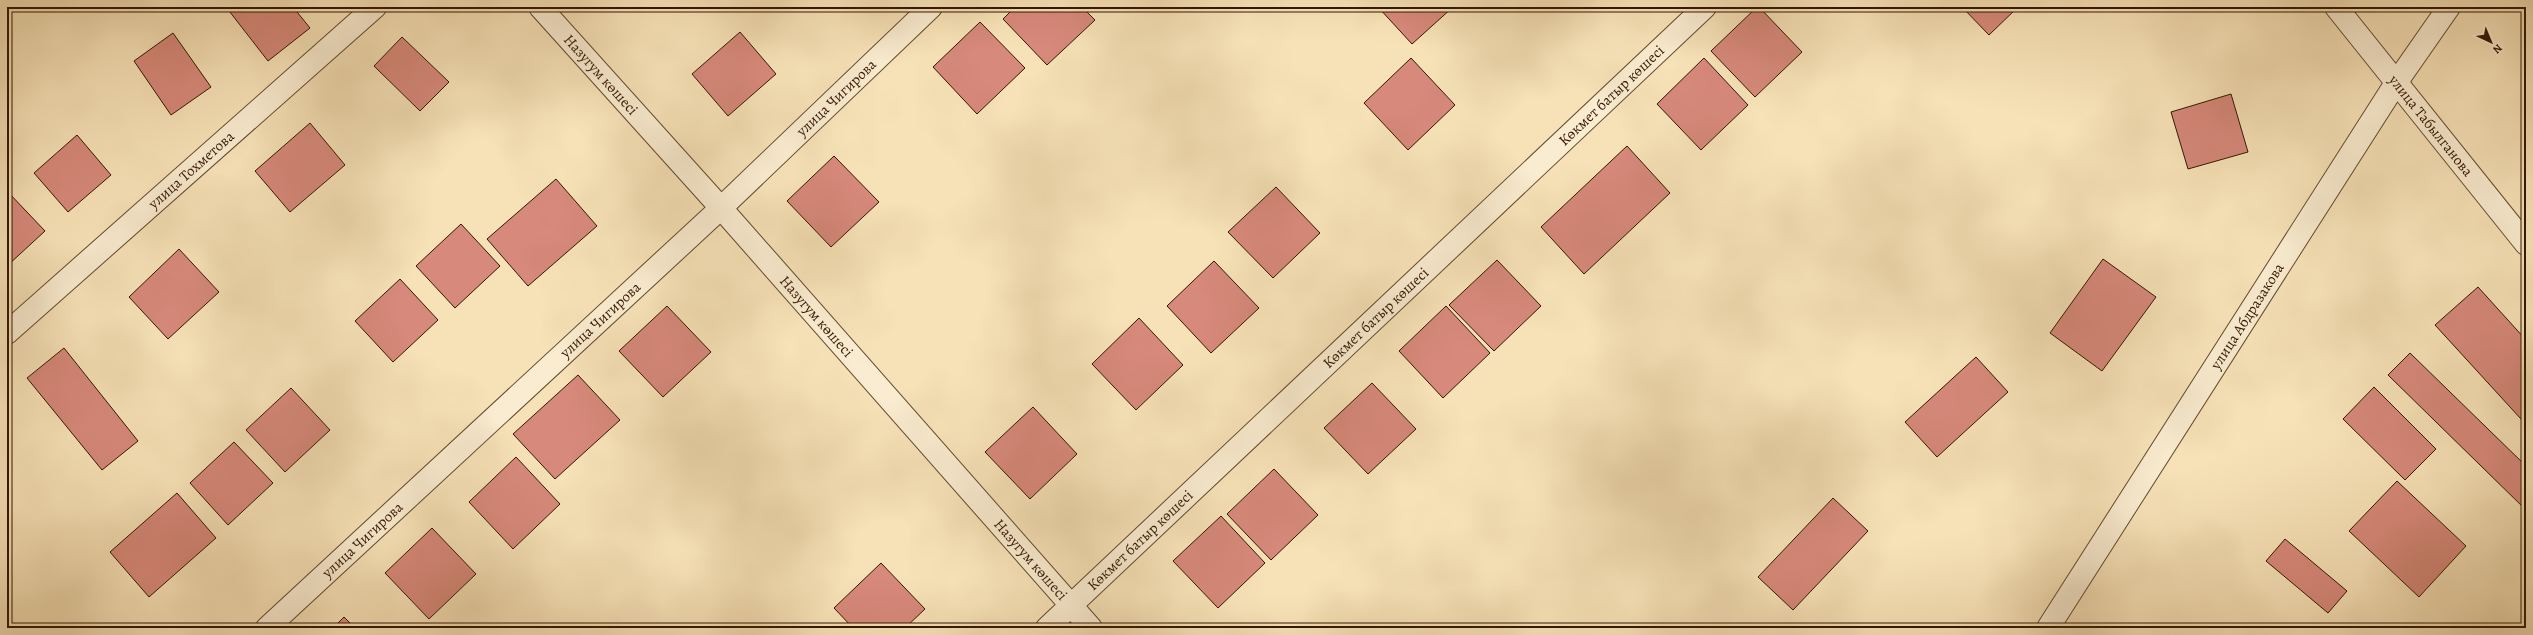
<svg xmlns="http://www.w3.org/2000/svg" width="2533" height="635" viewBox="0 0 2533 635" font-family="Alegreya,serif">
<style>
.building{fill:#d7897b;stroke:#321600}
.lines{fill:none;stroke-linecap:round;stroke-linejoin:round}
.minor-casing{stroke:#63492e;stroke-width:24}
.minor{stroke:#faecd0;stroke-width:22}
.labels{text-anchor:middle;stroke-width:3.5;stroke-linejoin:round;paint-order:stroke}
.street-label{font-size:15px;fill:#321600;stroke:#faecd0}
</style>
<rect width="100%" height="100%" fill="#f7e2b7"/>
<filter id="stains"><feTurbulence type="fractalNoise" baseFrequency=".005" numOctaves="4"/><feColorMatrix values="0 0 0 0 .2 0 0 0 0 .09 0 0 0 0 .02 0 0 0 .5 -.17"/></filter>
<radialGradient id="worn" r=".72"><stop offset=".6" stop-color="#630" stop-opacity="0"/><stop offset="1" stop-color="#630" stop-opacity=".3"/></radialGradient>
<g class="building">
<polygon points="226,7 293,7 310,28 268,61"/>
<polygon points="1015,7 1082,7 1095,20 1047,65 1003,19"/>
<polygon points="1378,7 1453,7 1412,44"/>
<polygon points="1553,7 1563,7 1558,12"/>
<polygon points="1757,7 1759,7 1802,52 1755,97 1711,51"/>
<polygon points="1962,7 2018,7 1989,35"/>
<polygon points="980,22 1025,68 977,114 933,67"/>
<polygon points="740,32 776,74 728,116 692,74"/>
<polygon points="173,33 211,87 171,115 134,61"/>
<polygon points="402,37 449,82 420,111 374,66"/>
<polygon points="1411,58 1455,105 1408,150 1364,103"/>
<polygon points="1704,58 1748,105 1701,150 1657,104"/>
<polygon points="2231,94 2248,152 2188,169 2171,112"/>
<polygon points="310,123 345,165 290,212 255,171"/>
<polygon points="77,135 111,175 68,212 34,173"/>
<polygon points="1627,146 1670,193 1584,274 1541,227"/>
<polygon points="834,156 879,202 831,247 787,201"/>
<polygon points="556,179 597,226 528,286 487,239"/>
<polygon points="1276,187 1320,233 1273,278 1228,232"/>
<polygon points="7,191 45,231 7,266"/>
<polygon points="461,224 500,266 455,308 416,266"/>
<polygon points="179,249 219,292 168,339 129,297"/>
<polygon points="2103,259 2156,297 2102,371 2050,333"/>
<polygon points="1497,260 1541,306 1494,351 1449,305"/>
<polygon points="1214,261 1259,308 1211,353 1167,306"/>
<polygon points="400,279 438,320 393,362 355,321"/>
<polygon points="2478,287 2526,340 2526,414 2521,419 2435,325"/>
<polygon points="667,306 711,352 663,397 619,351"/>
<polygon points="1446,306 1490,353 1443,398 1399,351"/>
<polygon points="1139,318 1183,365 1136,410 1092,364"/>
<polygon points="64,348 138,441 102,470 27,378"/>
<polygon points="2410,353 2526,466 2526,510 2388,375"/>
<polygon points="1976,357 2008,392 1937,457 1905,422"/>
<polygon points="578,375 620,420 555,479 513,434"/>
<polygon points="1372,383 1416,429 1368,474 1324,428"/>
<polygon points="2374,387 2436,449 2405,480 2343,419"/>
<polygon points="291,388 330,430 285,472 246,430"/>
<polygon points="1033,407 1077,454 1030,499 985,452"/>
<polygon points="234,442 273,483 228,525 190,483"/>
<polygon points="516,457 560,504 513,549 469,502"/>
<polygon points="1274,469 1318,515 1271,560 1227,514"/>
<polygon points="2397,481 2466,546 2419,597 2349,531"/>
<polygon points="177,493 216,538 149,597 110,552"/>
<polygon points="1833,498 1868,531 1793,610 1758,577"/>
<polygon points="1221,516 1265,563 1218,608 1173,561"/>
<polygon points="432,528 476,574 429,619 385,573"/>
<polygon points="2285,539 2347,591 2328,613 2266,561"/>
<polygon points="881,563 925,609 905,628 853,628 834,608"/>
<polygon points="344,617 355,628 333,628"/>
</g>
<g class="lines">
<g class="minor-casing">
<g id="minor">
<path id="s1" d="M540,7L721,208L1091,628"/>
<path id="s2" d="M2336,7L2526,244"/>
<path id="s3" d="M7,333L375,7"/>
<path id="s4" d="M267,628L721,208L931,7"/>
<path id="s5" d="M1047,628L1705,7"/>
<path id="s6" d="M2048,628L2396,83L2449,7"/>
</g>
</g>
<use href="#minor" class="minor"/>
</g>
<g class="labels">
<g class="street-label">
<text dy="5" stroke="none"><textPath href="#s1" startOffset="91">Назугум көшесі</textPath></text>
<text dy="5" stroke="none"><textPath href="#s5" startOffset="776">Көкмет батыр көшесі</textPath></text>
<text dy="5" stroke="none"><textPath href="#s4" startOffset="778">улица Чигирова</textPath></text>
<text dy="5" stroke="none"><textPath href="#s2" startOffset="152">улица Табылганова</textPath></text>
<text dy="5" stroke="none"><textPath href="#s3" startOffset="246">улица Тохметова</textPath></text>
<text dy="5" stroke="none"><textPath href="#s1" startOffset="415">Назугум көшесі</textPath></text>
<text dy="5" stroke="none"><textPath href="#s6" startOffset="370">улица Абдразакова</textPath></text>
<text dy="5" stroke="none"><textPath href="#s5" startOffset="452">Көкмет батыр көшесі</textPath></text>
<text dy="5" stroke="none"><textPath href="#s4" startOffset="454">улица Чигирова</textPath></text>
<text dy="5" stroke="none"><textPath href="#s4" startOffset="130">улица Чигирова</textPath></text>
<text dy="5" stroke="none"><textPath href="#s5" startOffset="128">Көкмет батыр көшесі</textPath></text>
<text dy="5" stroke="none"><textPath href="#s1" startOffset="739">Назугум көшесі</textPath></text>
</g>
</g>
<rect width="2533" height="635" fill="none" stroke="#f7e2b7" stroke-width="24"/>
<rect x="8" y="8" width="2517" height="619" fill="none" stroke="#321600" stroke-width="2"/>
<rect x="12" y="12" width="2509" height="611" fill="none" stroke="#321600"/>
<g transform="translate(2491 42) rotate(136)" stroke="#faecd0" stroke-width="3" paint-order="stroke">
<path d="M0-3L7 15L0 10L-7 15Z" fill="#321600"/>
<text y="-6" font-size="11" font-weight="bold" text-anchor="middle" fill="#321600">N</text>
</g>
<rect width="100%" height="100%" filter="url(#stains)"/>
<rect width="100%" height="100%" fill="url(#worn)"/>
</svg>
